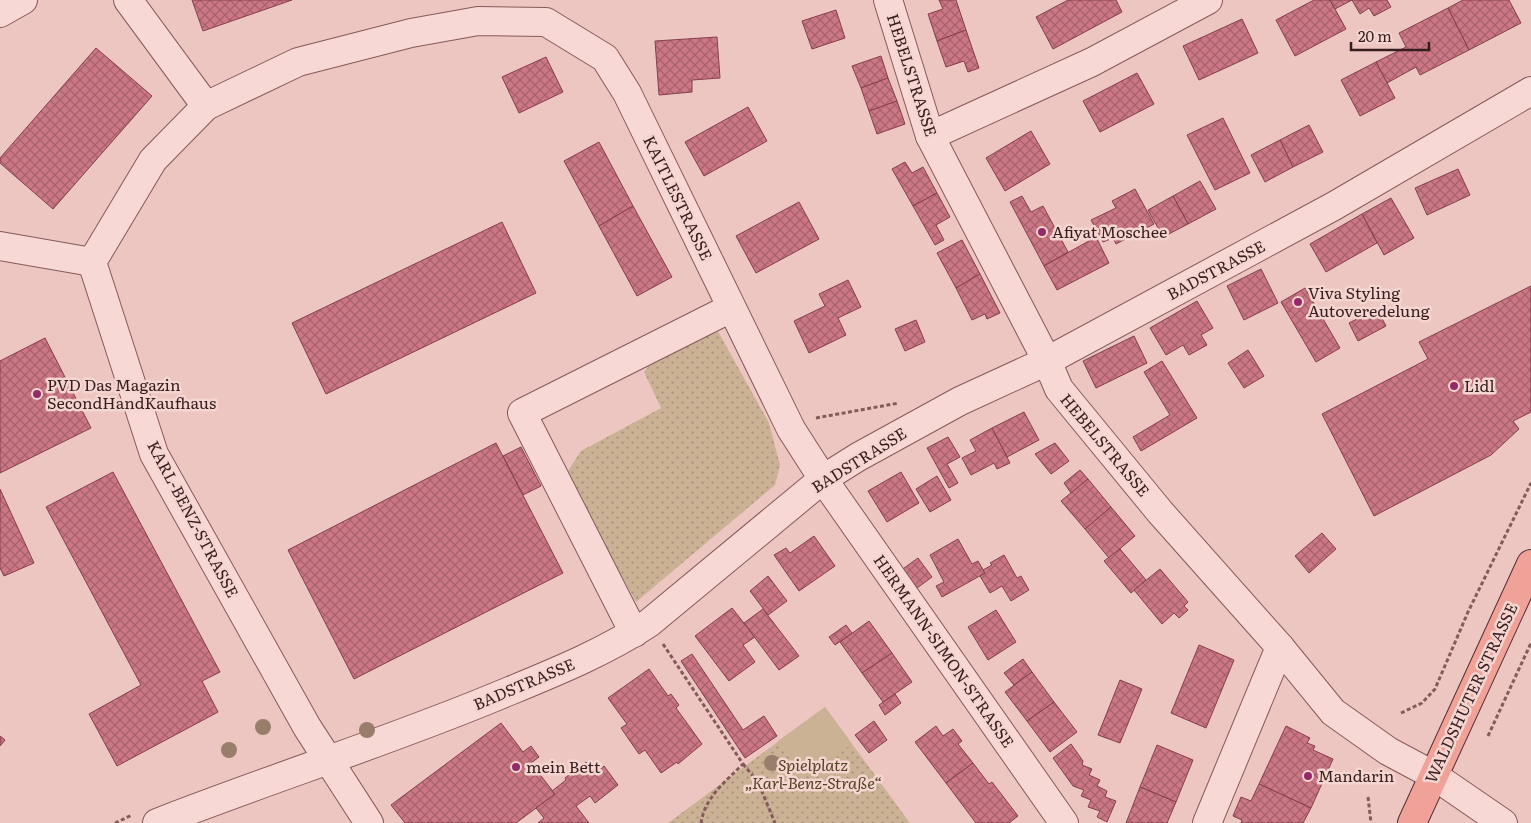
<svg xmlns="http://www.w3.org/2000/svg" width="1531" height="823" viewBox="0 0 1531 823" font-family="Literata,serif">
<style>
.grass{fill:url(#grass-dots)}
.garden{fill:#cbb295}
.building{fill:url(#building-cross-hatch);stroke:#853f4c}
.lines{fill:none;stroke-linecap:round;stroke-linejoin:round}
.minor-casing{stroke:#86595b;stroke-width:30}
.major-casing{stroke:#542d32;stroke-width:30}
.path{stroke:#86595b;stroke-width:3;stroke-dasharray:4 2.5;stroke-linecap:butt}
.minor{stroke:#f8d8d4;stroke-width:28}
.major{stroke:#f0a299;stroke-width:28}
.tree{fill:#987e6b}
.poi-dot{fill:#942a69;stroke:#f5d5d0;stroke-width:2}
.labels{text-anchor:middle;stroke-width:5;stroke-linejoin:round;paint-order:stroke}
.street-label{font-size:16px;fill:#361d1f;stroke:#f5d5d0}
.poi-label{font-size:16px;fill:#361d1f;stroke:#f5d5d0;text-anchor:start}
.park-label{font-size:16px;font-style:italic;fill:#524324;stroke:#f5d5d0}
</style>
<defs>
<pattern id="grass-dots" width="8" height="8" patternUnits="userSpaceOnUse" patternTransform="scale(1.25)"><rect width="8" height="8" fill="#cbb295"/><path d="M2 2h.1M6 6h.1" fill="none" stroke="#a69079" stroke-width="1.8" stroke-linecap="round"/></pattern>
<pattern id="building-cross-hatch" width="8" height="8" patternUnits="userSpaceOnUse" patternTransform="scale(1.25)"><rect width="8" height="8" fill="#cb7785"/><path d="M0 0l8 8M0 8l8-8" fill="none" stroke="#a6616c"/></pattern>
</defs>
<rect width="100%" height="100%" fill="#edc6c1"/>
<g class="grass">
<polygon points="715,326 769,423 780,465 775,485 636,602 566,474 581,451 661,408 644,372 660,352"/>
<polygon points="825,707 910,823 668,823"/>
</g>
<polygon class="garden" points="825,707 852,744 804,778 778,741"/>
<g class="building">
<polygon points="192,0 292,0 203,31"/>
<polygon points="939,0 956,0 966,30 937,41 928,14 943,9"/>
<polygon points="1068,0 1116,0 1122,12 1053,49 1036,17"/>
<polygon points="1314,0 1330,0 1346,29 1295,56 1276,20"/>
<polygon points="1330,0 1352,0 1335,9"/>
<polygon points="1352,0 1387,0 1391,7 1374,16 1369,8 1360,14"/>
<polygon points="1463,0 1509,0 1521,23 1469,50 1448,8"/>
<polygon points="1448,8 1469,50 1420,75 1416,67 1387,83 1376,62 1406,47 1399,33"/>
<polygon points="836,10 845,38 812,49 802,21"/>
<polygon points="1242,19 1258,53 1199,80 1183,46"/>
<polygon points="966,30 979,68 968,72 964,61 946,67 937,41"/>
<polygon points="717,37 720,78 692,80 692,92 659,95 655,41"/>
<polygon points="96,48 152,96 53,209 0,163 0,158"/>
<polygon points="881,56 888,78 861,88 852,66"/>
<polygon points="546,57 563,92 519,113 502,77"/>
<polygon points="1376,62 1395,98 1360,116 1341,80"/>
<polygon points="1137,73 1154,104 1100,132 1083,101"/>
<polygon points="888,78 897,101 869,111 861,88"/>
<polygon points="897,101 905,124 877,134 869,111"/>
<polygon points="748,107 767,141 704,176 685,142"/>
<polygon points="1223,118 1250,173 1215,190 1187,135"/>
<polygon points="1309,125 1323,152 1293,167 1280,140"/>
<polygon points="1031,131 1050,164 1005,191 986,158"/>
<polygon points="1280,140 1293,167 1265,182 1251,155"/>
<polygon points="599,142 633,206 599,226 564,161"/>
<polygon points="905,162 912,173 923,167 937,193 913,206 892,169"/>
<polygon points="1458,169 1470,195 1427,215 1415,188"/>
<polygon points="1200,181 1216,209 1188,224 1173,196"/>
<polygon points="1135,189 1154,224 1116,244 1113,238 1103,242 1091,220 1116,208 1112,201"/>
<polygon points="937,193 950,217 936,225 944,240 935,245 913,206"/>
<polygon points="1022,196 1031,212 1043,206 1068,252 1044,266 1010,202"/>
<polygon points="1173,196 1188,224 1163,237 1148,210"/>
<polygon points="1391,198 1414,238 1384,255 1362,214"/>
<polygon points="799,202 819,239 756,273 736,236"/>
<polygon points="633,206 672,277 637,296 599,226"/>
<polygon points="1362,214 1377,243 1326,272 1310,244"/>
<polygon points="502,222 536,293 326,394 292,323"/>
<polygon points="1096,237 1109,263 1057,290 1044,266"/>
<polygon points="962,240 980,274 956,288 937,253"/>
<polygon points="1261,269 1278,303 1244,320 1227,286"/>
<polygon points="980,274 1000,313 987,319 985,314 972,320 956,288"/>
<polygon points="848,280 861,307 838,318 846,335 809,353 794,321 825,306 819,294"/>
<polygon points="1531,286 1531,412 1513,421 1519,429 1491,455 1374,516 1322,414 1428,359 1419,342"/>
<polygon points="1305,288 1340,348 1316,362 1281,302"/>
<polygon points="1197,301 1213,328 1201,335 1207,345 1189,355 1183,345 1166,355 1150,328"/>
<polygon points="1377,309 1386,326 1358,341 1349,323"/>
<polygon points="916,320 925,342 905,351 895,329"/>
<polygon points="1134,336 1147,363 1096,388 1083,361"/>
<polygon points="45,338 91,428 0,473 0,361"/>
<polygon points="1248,350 1264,376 1244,388 1228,363"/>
<polygon points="1162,361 1197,418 1141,451 1133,437 1170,415 1144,372"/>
<polygon points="1024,412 1039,440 1007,457 992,428"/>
<polygon points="992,428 1010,463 997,469 994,463 971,475 962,458 976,451 970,440"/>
<polygon points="948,437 960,457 947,464 958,483 949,488 927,448"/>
<polygon points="496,443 563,573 354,679 288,550"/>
<polygon points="1055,443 1069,461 1051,474 1035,454"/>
<polygon points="521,447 541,486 523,495 503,456"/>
<polygon points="1080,470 1088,479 1071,493 1064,483"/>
<polygon points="113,472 220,672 202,681 218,712 117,766 89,714 141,685 46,507"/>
<polygon points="901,472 919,503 887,522 868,491"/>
<polygon points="937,476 951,500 930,512 916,489"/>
<polygon points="1088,479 1111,507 1085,529 1061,501"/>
<polygon points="0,489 34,563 4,576 0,568"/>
<polygon points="1111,507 1135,536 1109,558 1085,529"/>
<polygon points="1322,533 1336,549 1309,573 1295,556"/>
<polygon points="814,536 835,566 799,591 774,555 786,548 790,553"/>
<polygon points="958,539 972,564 978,561 985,573 942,597 936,586 944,582 930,555"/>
<polygon points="1120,549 1146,580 1131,593 1104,561"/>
<polygon points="1004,555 1017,578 1021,576 1029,590 1011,601 1002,586 990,593 980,576 985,573 983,570 992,565 990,563"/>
<polygon points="918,558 932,577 913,591 900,571"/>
<polygon points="1160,569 1188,602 1184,606 1188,610 1179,618 1174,613 1162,624 1134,590"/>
<polygon points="768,576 787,601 768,615 750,591"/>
<polygon points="732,608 755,637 743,645 755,662 729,681 695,636"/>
<polygon points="763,609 799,656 779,670 744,623"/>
<polygon points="996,610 1016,642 988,660 968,627"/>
<polygon points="869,621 892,653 862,673 840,642"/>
<polygon points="846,625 852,633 835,645 829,637"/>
<polygon points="1199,645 1234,660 1206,728 1171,713"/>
<polygon points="892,653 912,682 883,702 862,673"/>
<polygon points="692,654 743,730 764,716 777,736 745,758 681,661"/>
<polygon points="1023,659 1032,672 1014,685 1004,673"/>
<polygon points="649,669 668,696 671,694 679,705 676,708 702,744 678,764 677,762 661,773 645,750 639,754 621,728 627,724 608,698"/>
<polygon points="1032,672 1054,702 1027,721 1005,692"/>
<polygon points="1120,680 1142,689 1120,743 1098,735"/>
<polygon points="895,694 901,703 885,715 879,705"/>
<polygon points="1054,702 1077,732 1050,752 1027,721"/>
<polygon points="874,721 887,740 869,753 855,735"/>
<polygon points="501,723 523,752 531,746 539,757 531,763 555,794 516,823 405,823 391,805"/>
<polygon points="936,726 943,736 953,729 962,741 958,744 973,763 946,783 915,742"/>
<polygon points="1286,726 1310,738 1307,743 1315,746 1313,750 1333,759 1311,808 1259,784"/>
<polygon points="0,736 5,740 0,746"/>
<polygon points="1071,744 1083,761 1082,765 1092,769 1089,775 1100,780 1097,786 1107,791 1105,797 1116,801 1107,822 1097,817 1100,811 1088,807 1091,800 1081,796 1084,790 1073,786 1053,758"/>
<polygon points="1157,745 1193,760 1176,802 1140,787"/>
<polygon points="586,762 594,774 604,766 618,785 595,803 590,796 576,806 589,823 538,823 544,818 536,808 555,794 552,791 566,780 565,778"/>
<polygon points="973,763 989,784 992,782 1018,816 1009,823 976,823 946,783"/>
<polygon points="1259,784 1311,808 1303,823 1241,823 1242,820 1233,816 1241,797 1251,801"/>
<polygon points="1140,787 1176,802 1167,823 1126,823"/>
</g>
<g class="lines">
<g class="minor-casing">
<g id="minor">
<polyline points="128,0 206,106"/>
<polyline points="888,0 930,136 1047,361 1059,389 1160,512 1280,647 1333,712 1388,751 1433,775 1503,823"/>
<polyline points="0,13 23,0"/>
<polyline points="930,136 1092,62 1208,0"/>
<polyline points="0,246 92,262"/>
<polyline points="634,633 522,413 731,308"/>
<path d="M157,823C269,779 384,743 495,697C548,675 602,654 649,623L823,479L858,457L960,401L1047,361L1334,206L1531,91"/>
<polyline points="369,823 307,727 154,454 92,262 153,160 206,106 298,62 411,33 478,21 546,22 605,58 627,93 791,429 823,479 1064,823"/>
<polyline points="1207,823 1280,647"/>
</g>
</g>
<g class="major-casing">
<polyline id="major" points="1412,823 1531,564"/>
</g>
<g class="path">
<polyline points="816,418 899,403"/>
<path d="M663,644L743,764C725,782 705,797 701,823"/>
<polyline points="1401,713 1422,703 1435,689 1468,612 1531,483"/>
<polyline points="1488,736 1531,643"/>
<polyline points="743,764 758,782 775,823"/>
<polyline points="1368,797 1371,823"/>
<polyline points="115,823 132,815"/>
</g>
<use href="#minor" class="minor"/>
<use href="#major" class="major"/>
</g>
<g class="tree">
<circle cx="263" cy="727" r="8"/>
<circle cx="367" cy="730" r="8"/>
<circle cx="229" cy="750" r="8"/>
<circle cx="772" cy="763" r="8"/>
</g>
<g class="poi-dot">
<circle cx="1042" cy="232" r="5"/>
<circle cx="1298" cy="302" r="5"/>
<circle cx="1454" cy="386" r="5"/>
<circle cx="37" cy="394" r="5"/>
<circle cx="516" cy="767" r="5"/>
<circle cx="1308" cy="776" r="5"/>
</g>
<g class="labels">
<g class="street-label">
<text transform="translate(912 75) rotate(72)" y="6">HEBELSTRASSE</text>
<text transform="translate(678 198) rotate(64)" y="6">KAITLESTRASSE</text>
<text transform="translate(1216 270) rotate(-28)" y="6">BADSTRASSE</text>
<text transform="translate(1105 445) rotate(50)" y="6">HEBELSTRASSE</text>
<text transform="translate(859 460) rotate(-32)" y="6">BADSTRASSE</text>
<text transform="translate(193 519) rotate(62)" y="6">KARL-BENZ-STRASSE</text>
<text transform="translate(944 651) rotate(55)" y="6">HERMANN-SIMON-STRASSE</text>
<text transform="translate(524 684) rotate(-23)" y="6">BADSTRASSE</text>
<text transform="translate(1471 693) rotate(-65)" y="6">WALDSHUTER STRASSE</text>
</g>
<g class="poi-label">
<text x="1052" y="238">Afiyat Moschee</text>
<text x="1308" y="299">Viva Styling<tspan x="1308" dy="18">Autoveredelung</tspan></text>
<text x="47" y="391">PVD Das Magazin<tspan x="47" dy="18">SecondHandKaufhaus</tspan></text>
<text x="1464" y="392">Lidl</text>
<text x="526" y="773">mein Bett</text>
<text x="1318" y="782">Mandarin</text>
</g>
<g class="park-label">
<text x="813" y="771">Spielplatz<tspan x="813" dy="18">„Karl-Benz-Straße“</tspan></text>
</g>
</g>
<path d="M1351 42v8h78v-8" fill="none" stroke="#361d1f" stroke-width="2.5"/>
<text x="1358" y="42" font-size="15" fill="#361d1f" stroke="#f5d5d0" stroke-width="4" paint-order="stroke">20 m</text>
</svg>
